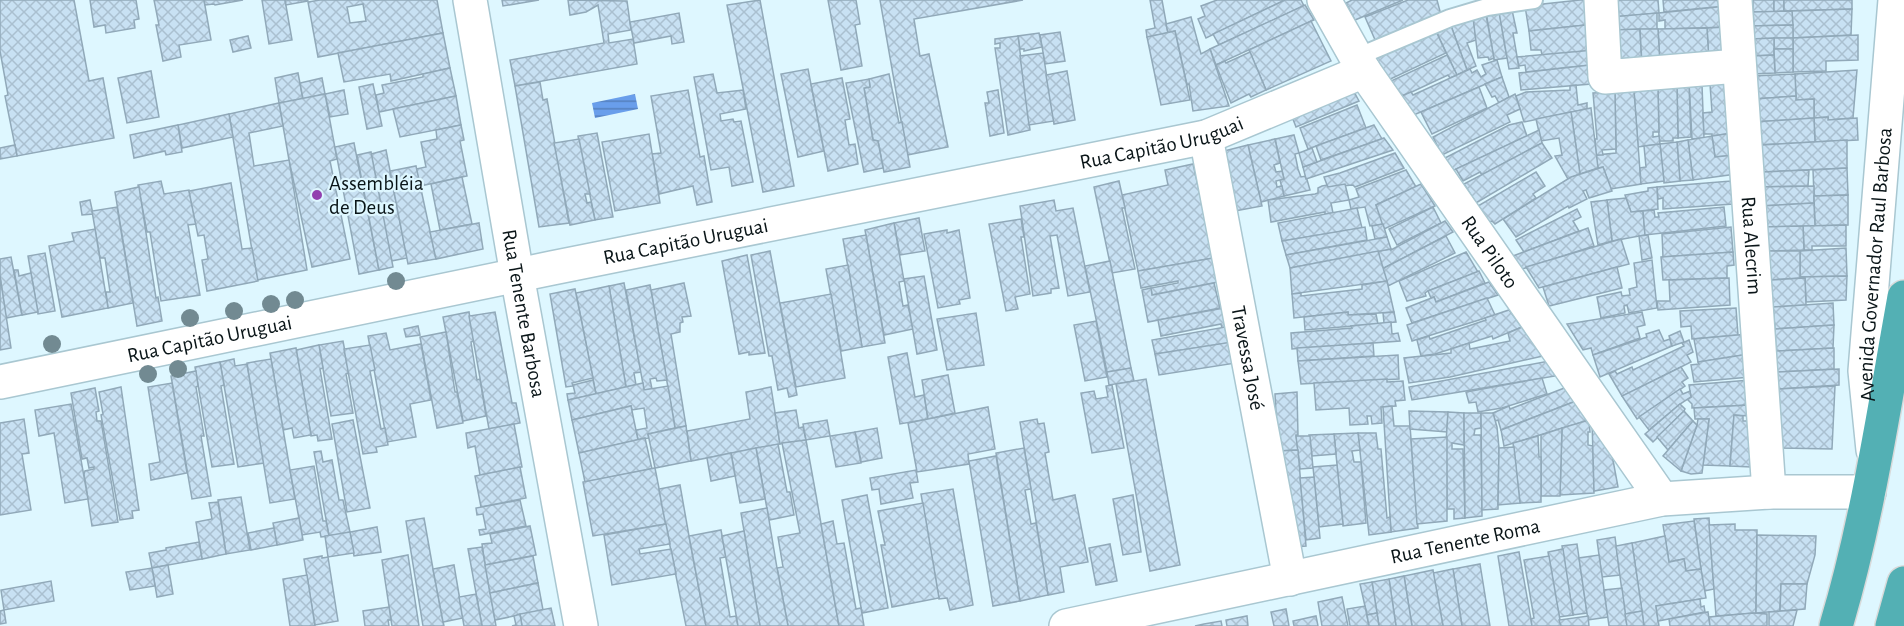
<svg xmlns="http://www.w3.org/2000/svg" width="1904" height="626" viewBox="0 0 1904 626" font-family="'Alegreya Sans',sans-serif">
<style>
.water{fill:url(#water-rules)}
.building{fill:url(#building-cross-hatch);stroke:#91a9b9;stroke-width:1.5;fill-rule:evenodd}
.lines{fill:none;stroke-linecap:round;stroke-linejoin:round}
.service-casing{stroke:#a9c7d1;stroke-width:20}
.minor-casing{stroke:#a9c7d1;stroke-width:36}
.secondary-casing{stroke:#a9c7d1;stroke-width:36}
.trunk-casing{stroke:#d8dada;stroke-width:36}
.service{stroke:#fff;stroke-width:16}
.minor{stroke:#fff;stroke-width:33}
.secondary{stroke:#fff;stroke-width:33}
.trunk{stroke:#53b0b4;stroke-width:33}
.tree{fill:#728a92}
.poi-dot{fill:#9240af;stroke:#def7ff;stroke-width:2}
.labels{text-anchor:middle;stroke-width:4.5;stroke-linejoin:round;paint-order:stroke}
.street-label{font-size:21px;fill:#0a1518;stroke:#def7ff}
.poi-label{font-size:21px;fill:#0a1518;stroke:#def7ff;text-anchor:start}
</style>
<defs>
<pattern id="water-rules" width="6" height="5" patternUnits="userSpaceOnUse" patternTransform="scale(1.5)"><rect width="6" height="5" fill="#699eeb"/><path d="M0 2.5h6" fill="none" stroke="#5580bd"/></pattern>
<pattern id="building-cross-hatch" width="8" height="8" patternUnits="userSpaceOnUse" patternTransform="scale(1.5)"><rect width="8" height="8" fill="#c8e1f3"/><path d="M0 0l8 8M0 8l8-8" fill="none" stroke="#aac0d0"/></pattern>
</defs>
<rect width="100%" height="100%" fill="#def7ff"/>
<polygon class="water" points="635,94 638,109 595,118 592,103"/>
<g class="building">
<polygon points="0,0 74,0 89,81 103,78 114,138 17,156 5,96 8,95 0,51"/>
<polygon points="90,0 136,0 139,19 134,20 135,28 106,33 105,25 94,27"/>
<polygon points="154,0 204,0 211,40 179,45 181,57 163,61 156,25 159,25"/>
<polygon points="204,0 243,0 215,5 214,4 205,5"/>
<polygon points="262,0 285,0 292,40 269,44"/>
<polygon points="285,0 307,0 308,1 286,5"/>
<path d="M320,0H437L443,33L318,57L308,2ZM363,4L366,21L350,23L347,7Z"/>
<polygon points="502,0 539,0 503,6"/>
<polygon points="568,0 627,1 631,30 608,34 609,43 633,39 637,64 515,86 510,60 604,43 598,5 586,12 570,15"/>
<polygon points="760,0 794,186 763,192 727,5"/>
<polygon points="828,0 856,0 860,24 855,25 862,66 841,70"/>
<polygon points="880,0 1023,0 914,19 920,56 929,54 948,147 907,155"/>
<polygon points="1150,0 1162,0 1168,33 1147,37 1146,30 1155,28"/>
<polygon points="1217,0 1285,0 1206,38 1198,19 1205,16 1201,6"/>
<polygon points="1285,0 1301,0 1304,6 1219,45 1213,34"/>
<polygon points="1352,0 1403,0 1355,20 1346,3"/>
<polygon points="1408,0 1437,0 1441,15 1376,42 1365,17"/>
<polygon points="1580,0 1593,0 1595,24 1529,31 1525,6"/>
<polygon points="1613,0 1658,0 1659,13 1614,17"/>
<polygon points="1663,0 1726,0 1727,6 1664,12"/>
<rect x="1753" y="0" width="21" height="12"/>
<polygon points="1774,0 1784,0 1784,11 1774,12"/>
<polygon points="1784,0 1852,0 1852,9 1784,11"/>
<polygon points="1305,5 1314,20 1216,65 1210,49"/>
<polygon points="1727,6 1728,27 1665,29 1665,20 1659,21 1659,13"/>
<polygon points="1852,9 1851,35 1793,38 1792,11"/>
<polygon points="1499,10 1507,58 1494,60 1486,12"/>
<polygon points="1512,10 1517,33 1513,33 1519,68 1509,69 1499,12"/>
<polygon points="1792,11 1793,25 1754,26 1753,12"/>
<polygon points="679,13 684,42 672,44 671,36 634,43 630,22"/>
<polygon points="1657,13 1657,29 1612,30 1611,17"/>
<polygon points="1473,15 1476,40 1467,43 1476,66 1467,70 1450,23"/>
<polygon points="1486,15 1494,58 1489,60 1488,57 1478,58 1473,17"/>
<polygon points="1191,17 1201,54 1210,49 1229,106 1193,111 1189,84 1187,85 1175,31 1168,33 1166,24"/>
<polygon points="1311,21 1331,61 1266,90 1249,50"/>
<polygon points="1450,23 1467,70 1457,75 1435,29"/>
<polygon points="1595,24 1597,50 1542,55 1541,50 1531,50 1529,31"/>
<polygon points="1793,25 1793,38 1751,39 1751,26"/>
<polygon points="1728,27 1729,61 1709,62 1707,28"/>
<polygon points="1707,28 1709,62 1660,64 1658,29"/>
<polygon points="1435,29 1446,53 1384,82 1370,57"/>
<polygon points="1640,29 1642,65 1616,66 1612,30"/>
<polygon points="1640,29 1658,29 1660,64 1642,65"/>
<polygon points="1175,31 1190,100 1161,105 1147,37"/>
<polygon points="1060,32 1065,61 1045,64 1040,35"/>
<polygon points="443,33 450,68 391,81 390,74 344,82 338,53"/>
<polygon points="1039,33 1042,47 1024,51 1024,49 1020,49 1018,36"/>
<polygon points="1858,35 1858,60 1826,61 1826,71 1793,72 1793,38"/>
<polygon points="248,36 251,48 233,52 230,40"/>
<polygon points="1018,36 1030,130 1008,135 995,48 1000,48 1000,43 995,44 995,39"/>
<rect x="1774" y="38" width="19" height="11"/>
<polygon points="1774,38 1774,55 1752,56 1751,39"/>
<polygon points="1774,49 1793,49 1793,72 1775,73"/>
<polygon points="1594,50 1590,65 1526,72 1525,65 1519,66 1517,57"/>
<polygon points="1250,52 1266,90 1251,97 1249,94 1231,103 1216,65 1225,61 1226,63"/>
<polygon points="1043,53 1054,121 1029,125 1020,56"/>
<polygon points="1447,55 1457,75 1450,78 1448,75 1399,98 1391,81"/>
<polygon points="1774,55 1775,73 1752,74 1752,56"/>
<polygon points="1497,60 1502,77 1409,117 1399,97 1411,92 1413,95 1470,69 1472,73 1477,70 1481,77 1486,74 1482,65"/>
<polygon points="1590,65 1591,84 1521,90 1519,73"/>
<polygon points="450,68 456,96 379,112 376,95 384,93 382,85 423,77 423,74"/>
<polygon points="808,69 824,151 798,157 781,74"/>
<polygon points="1857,70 1853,118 1828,120 1828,117 1814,118 1814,99 1796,100 1795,74"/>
<polygon points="151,71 159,117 127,123 118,78"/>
<polygon points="1067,71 1075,120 1054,124 1046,75"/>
<polygon points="298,73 303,99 279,103 275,78"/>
<polygon points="713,74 717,93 743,90 746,109 720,114 721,121 733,119 734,122 741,121 753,182 732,186 729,167 711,170 694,77"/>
<polygon points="889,74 899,123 902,122 910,167 884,172 878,141 873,140 864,88 870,87 869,79"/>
<polygon points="1795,74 1796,96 1754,99 1752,76"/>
<polygon points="1502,77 1509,97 1499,103 1495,96 1492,97 1485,84"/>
<polygon points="322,78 325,94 303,99 300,83"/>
<polygon points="842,78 850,119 845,120 849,145 855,144 858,164 828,171 811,84"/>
<polygon points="869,79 870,87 864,88 873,140 878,141 883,168 864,172 846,83"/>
<polygon points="540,82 543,100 547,99 569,223 539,227 515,86"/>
<polygon points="1689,82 1702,85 1704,138 1692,139"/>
<polygon points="1730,83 1733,133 1712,136 1712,134 1704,134 1703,113 1712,112 1710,84"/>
<polygon points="373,84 382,126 367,129 359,87"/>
<polygon points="1576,85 1578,105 1587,103 1587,109 1524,122 1516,96 1526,92 1570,90 1570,86"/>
<polygon points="1689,85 1691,137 1678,138 1677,86"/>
<polygon points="1351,86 1359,101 1296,127 1289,109"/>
<polygon points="1677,86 1678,138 1673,138 1673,141 1659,141 1658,87"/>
<polygon points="1479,87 1487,108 1432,134 1421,112"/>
<polygon points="1658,89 1659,132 1653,132 1653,137 1659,136 1660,144 1638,147 1634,91"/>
<polygon points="344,90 348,114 330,117 325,94"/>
<polygon points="688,90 700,157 704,156 712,202 697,205 693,186 659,194 652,154 661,153 651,96"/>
<polygon points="998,90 1004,133 990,136 985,103 989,103 987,92"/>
<polygon points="1634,91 1641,184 1611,189 1603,167 1598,168 1596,155 1616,153 1615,92"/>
<polygon points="1615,92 1616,149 1602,150 1603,155 1596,155 1595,139 1597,139 1593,93"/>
<polygon points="325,94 337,159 330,161 350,259 312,267 289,160 279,103"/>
<polygon points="1515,94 1520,109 1507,115 1510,122 1442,155 1433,137"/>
<polygon points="456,96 461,125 400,137 393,109"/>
<polygon points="1796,96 1796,100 1814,99 1814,118 1755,122 1754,99"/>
<polygon points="279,103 283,126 249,133 254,166 289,160 307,270 257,280 229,114"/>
<polygon points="1357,105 1366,128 1308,149 1300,128"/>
<polygon points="1591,108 1598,168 1580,174 1571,112"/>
<polygon points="1571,112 1580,174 1568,179 1555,156 1562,155 1559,138 1541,141 1536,119"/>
<polygon points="229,114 233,137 182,148 178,125"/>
<polygon points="1828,117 1828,120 1857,118 1858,140 1815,142 1814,118"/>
<polygon points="1814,118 1815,142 1756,145 1755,122"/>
<polygon points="1522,122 1527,136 1450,172 1441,160 1509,125"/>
<polygon points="178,125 182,152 166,155 165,151 134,158 130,135"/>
<polygon points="461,125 464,140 460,141 467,176 420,186 416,169 426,167 421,142 437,139 436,130"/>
<polygon points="1374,125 1382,139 1321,160 1316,146"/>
<polygon points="1539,130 1542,143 1482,175 1480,172 1463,181 1456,169"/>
<polygon points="597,133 613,217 595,220 578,136"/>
<polygon points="1733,133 1735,155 1715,157 1712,136"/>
<polygon points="649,134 660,203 615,211 602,142"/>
<polygon points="1294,135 1299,153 1295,154 1298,169 1301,177 1306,176 1310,190 1284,196 1280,180 1284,179 1275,139"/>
<polygon points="1712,136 1715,157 1735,155 1736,174 1693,180 1688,140"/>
<polygon points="1384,138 1393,150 1306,179 1303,167"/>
<polygon points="579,139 590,194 585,194 587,203 591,202 595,220 570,225 554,143"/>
<polygon points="1275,139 1280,163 1274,165 1276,172 1282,171 1284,179 1276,181 1277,187 1282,186 1284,196 1261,202 1248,145"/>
<polygon points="1688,140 1693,180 1680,181 1677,142"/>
<polygon points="1847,140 1847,168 1762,172 1761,145"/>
<polygon points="1677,142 1680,181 1664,183 1660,144"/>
<polygon points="354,143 379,270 359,274 335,147"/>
<polygon points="1542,143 1552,158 1476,203 1464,184"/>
<polygon points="1660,144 1664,181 1641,184 1640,168 1646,167 1644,146"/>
<polygon points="15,145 17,156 0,159 0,148"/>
<polygon points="1248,145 1262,206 1229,212 1220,152"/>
<polygon points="1312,148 1317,162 1303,167 1299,153"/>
<polygon points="386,150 407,258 391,261 371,154"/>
<polygon points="371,152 393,267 379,270 357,155"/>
<polygon points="1395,153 1404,168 1355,187 1353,185 1328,187 1327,185 1324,177 1340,173"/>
<polygon points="1193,164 1211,243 1219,257 1138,271 1122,195 1168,185 1165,170"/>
<polygon points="416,166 436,259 408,264 390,171"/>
<polygon points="1603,167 1612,191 1589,198 1586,190 1583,191 1587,199 1569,208 1568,206 1516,237 1503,219 1571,177"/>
<polygon points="1847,168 1848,195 1814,196 1813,170"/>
<polygon points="1406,170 1416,187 1376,205 1383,224 1370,226 1365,207 1351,209 1349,200 1359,197 1356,189"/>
<polygon points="1809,170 1808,186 1759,187 1762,172"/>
<polygon points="1536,172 1545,186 1533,194 1536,198 1495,224 1492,221 1489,222 1478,206"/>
<polygon points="462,177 472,224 440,230 431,184"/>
<polygon points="161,181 164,194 189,190 196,224 188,225 200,295 161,301 150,232 147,232 138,185"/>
<polygon points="1119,181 1125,208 1122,208 1135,269 1112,273 1094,187"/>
<polygon points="1731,181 1733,204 1663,209 1663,198 1658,199 1657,187"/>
<polygon points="231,183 242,249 252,248 258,281 207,291 202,260 208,259 204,235 198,236 189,191"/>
<polygon points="1345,184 1349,200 1331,203 1333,213 1325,214 1325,212 1271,222 1268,200 1315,194 1318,193 1318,188 1322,186 1327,185 1328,187"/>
<polygon points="1421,184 1435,206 1384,229 1376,205"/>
<polygon points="1814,186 1814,203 1760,206 1759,187"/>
<polygon points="139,187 156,298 158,297 162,321 137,326 115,192"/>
<polygon points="1657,187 1658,209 1631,212 1625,195 1648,191 1648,188"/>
<polygon points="1848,195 1848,225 1815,226 1814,196"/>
<polygon points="1626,198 1631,212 1643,211 1645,235 1612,241 1607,200"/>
<polygon points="90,200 93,214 82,215 80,202"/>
<polygon points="1054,200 1056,211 1073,208 1090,292 1068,296 1057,235 1050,236 1059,288 1051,289 1051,293 1033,296 1020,206"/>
<polygon points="1607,200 1612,241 1598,245 1591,202"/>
<polygon points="1814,203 1815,226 1761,227 1760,206"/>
<polygon points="117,207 133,303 108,308 106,292 110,292 105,258 100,258 92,211"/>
<polygon points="1433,207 1441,223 1397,245 1389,229"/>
<polygon points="1724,207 1726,226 1645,235 1643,211 1654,210 1655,217 1659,217 1658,213"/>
<polygon points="1357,208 1362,228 1282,241 1278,223"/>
<polygon points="1577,209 1581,217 1573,221 1579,231 1524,252 1516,240"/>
<polygon points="919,218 925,251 900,255 894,223"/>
<polygon points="1021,219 1024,237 1021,237 1030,294 1015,297 1018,309 1006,311 989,224"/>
<polygon points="1445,221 1453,232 1382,269 1378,251 1391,249 1391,250"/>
<polygon points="479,223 483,249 436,259 430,232"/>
<polygon points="894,223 904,281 899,282 903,306 908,305 913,329 884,335 865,230"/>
<polygon points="1383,224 1387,237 1375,239 1372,226"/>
<polygon points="1846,225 1846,246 1812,246 1812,250 1804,250 1803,226"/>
<polygon points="1803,226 1804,250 1767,251 1761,227"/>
<polygon points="1365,227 1367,240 1286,255 1282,241"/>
<polygon points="1731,227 1733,252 1663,257 1662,234"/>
<polygon points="1588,228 1594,246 1519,270 1513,256"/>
<polygon points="95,229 108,308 62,317 49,246 74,241 72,233"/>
<polygon points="947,230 947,233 959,230 970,298 959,300 960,304 938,308 924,234"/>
<polygon points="866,235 885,343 862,347 843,239"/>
<polygon points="1648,235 1652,258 1642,260 1639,236"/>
<polygon points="1446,236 1455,253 1388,286 1382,269"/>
<polygon points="1387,237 1391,249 1290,268 1286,255"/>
<polygon points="1621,239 1629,264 1539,288 1526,267"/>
<polygon points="1846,248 1847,276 1800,277 1800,251"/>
<polygon points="770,251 797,395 789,397 787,388 778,390 772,356 769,356 751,255"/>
<polygon points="1378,251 1387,281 1292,294 1290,268"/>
<polygon points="1767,251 1800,251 1800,278 1769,280"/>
<polygon points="1466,252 1478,272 1428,291 1425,293 1426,296 1407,301 1399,281"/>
<polygon points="1733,252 1734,265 1727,266 1727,278 1663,280 1661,257"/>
<polygon points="45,253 55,311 38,314 28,256"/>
<polygon points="747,255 765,353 749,355 749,352 739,354 722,261"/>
<polygon points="11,257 22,315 6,318 0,276 0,259"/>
<polygon points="1219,257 1223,281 1152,295 1151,288 1178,283 1178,281 1141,288 1138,271"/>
<polygon points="1652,260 1657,308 1629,313 1627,305 1624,306 1625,313 1601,318 1597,297 1621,292 1622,296 1630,295 1629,289 1637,287 1634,263"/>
<polygon points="1110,261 1131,368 1107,372 1085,266"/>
<polygon points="848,265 862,347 841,351 826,269"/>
<polygon points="1617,267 1622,288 1549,306 1543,287"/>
<polygon points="14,270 18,270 19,276 31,273 38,312 22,315"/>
<polygon points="1479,271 1485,283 1436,302 1434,297 1431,298 1428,291"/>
<polygon points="0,276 11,348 0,350"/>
<polygon points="924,276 937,350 917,354 904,279"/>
<polygon points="1847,276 1846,300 1806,302 1805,278 1800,277"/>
<polygon points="1729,278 1730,305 1658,310 1657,301 1670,301 1669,280"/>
<polygon points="1805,278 1806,305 1773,307 1771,280"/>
<polygon points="1387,281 1394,312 1348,315 1348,312 1294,318 1292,294 1301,293 1301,296 1362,289 1362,285"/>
<polygon points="1489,282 1498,295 1412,323 1406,308 1434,297 1436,302"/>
<polygon points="624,283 641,372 634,373 636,385 626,387 609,286"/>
<polygon points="684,283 691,316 682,317 683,322 680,323 680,332 671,334 686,426 675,428 651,290"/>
<polygon points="1214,283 1220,308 1148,322 1142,290 1151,288 1152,295"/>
<polygon points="650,285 667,380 657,381 656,378 650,379 652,389 644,390 626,290"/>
<polygon points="609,286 626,387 596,394 576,293"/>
<polygon points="575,289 593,378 572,383 573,386 566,387 550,294"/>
<polygon points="831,294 845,378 796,387 780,303"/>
<polygon points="1487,298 1495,315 1412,341 1407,325"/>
<polygon points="1833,303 1834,325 1775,329 1773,307"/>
<polygon points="1224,308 1228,326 1222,328 1221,324 1161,336 1158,320"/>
<polygon points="1736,308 1738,335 1692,339 1691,326 1681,327 1680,311"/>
<polygon points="1509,310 1522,327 1493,339 1492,336 1435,354 1421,356 1417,340 1429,336 1430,339 1486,320 1485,318"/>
<polygon points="469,312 474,341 471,342 477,380 480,379 486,416 463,421 443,317"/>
<polygon points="495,312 512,403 516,403 520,423 489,429 469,316"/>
<polygon points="1348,312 1348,315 1376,314 1378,324 1305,330 1304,317"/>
<polygon points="1394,312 1396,322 1384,323 1383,313"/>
<polygon points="1642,312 1645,325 1637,327 1640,338 1593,355 1591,348 1583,350 1567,324"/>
<polygon points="976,313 984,365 947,370 937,319"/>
<polygon points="1096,321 1107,377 1085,381 1074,325"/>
<polygon points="1391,322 1392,334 1398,333 1400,341 1292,349 1291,333 1352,328 1351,326"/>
<polygon points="1834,325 1833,348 1776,351 1775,329"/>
<polygon points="418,326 420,335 406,337 404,329"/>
<polygon points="1225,327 1228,343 1155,354 1152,340"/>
<polygon points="1522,327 1543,356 1450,377 1409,383 1404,358 1451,353 1451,349 1469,343 1470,349 1510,341 1508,333"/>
<polygon points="1659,330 1664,341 1670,339 1672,346 1600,377 1593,355 1647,337 1646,334"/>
<polygon points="1680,331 1684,342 1672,346 1669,336"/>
<polygon points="446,332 455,392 457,392 463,423 437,428 420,337"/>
<polygon points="386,333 390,350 421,344 431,400 410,404 416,437 387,442 368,336"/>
<polygon points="1748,334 1749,354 1698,362 1694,339"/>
<polygon points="1689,340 1693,352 1687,355 1691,362 1627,394 1622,396 1609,374 1615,371 1617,374 1632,367 1633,370 1684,346 1682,343"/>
<polygon points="343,341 349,373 346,374 353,413 331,416 319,345"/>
<polygon points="1232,342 1236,363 1159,375 1155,354"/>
<polygon points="1373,343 1374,356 1298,361 1297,348"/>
<polygon points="319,345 323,368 320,369 332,439 318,441 317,435 311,436 296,350"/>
<polygon points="370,345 375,370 370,371 381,429 385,428 388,445 376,447 377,452 363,454 344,349"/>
<polygon points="296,348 311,435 294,438 292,428 283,430 270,353"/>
<polygon points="1834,348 1834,369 1777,372 1776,351"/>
<polygon points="907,353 915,397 924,395 928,419 900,424 888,357"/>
<polygon points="1749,354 1750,377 1694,382 1691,365 1699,364 1698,362"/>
<polygon points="1398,355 1399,379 1301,384 1298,361"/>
<polygon points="234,359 235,366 247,364 264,463 238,467 220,362"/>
<polygon points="271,359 295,499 270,503 247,363"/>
<polygon points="1549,361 1555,376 1412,400 1409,387"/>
<polygon points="220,362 224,385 221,386 234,464 212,467 195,367"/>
<polygon points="1681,367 1688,378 1682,382 1685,386 1637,419 1622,396"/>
<polygon points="1131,368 1134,381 1109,385 1107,372"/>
<polygon points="1839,369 1839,385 1778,389 1777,372"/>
<polygon points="196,371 198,386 196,387 204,436 201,436 211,496 192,499 171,376"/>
<polygon points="948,375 955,413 928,419 922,380"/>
<polygon points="1542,378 1547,394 1502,408 1478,412 1476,402 1469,403 1466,392"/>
<polygon points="1146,379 1180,565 1150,571 1116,384"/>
<polygon points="1387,379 1387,382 1403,381 1405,400 1395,401 1396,406 1381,407 1382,423 1372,424 1371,416 1367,416 1368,424 1350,425 1349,408 1316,410 1314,383"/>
<polygon points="593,380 596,394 568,400 567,394 575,393 573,385"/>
<polygon points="1750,380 1749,405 1692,408 1692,404 1687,399 1691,397 1689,385"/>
<polygon points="172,383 187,473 151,480 149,464 160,462 148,387"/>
<polygon points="643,383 644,390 668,386 675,428 648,434 649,438 638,440 636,430 647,428 644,408 632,410 631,406 572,420 568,400"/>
<polygon points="1112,385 1124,448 1092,453 1081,393 1094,391 1096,399 1108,397 1106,386"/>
<polygon points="1835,386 1832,449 1781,448 1778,389"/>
<polygon points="121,387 139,510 132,511 133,518 120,520 101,415 103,414 99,392"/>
<polygon points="771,387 780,444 691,461 687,431 750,419 746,392"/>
<polygon points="1567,387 1576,401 1501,430 1498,420 1495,421 1493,413 1509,406 1510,409"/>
<polygon points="95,388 99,411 96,412 97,421 101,421 118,522 92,526 84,474 85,471 94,469 94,467 89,468 87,458 82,459 71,393"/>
<polygon points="1680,389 1683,394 1690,391 1691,397 1680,404 1649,430 1639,417"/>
<polygon points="1297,392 1298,435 1296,435 1298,450 1278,451 1275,394"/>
<polygon points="1576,401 1589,420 1504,446 1501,430"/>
<polygon points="71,404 88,499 65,503 54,433 39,436 35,410"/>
<polygon points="1680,404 1685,409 1684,411 1653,442 1645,434"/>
<polygon points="1749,405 1749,416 1734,415 1730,466 1703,465 1709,419 1695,419 1694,408"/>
<polygon points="631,406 638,440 579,453 572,420"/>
<polygon points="1392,406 1394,426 1410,426 1418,528 1391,532 1383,407"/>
<polygon points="988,407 995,449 968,454 969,464 917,472 908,423"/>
<polygon points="796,410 799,428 803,427 806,440 780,444 775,413"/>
<polygon points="1409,411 1448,412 1447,432 1410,429"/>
<polygon points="1684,411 1693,421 1668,450 1657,437"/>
<polygon points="1448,412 1464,413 1464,445 1452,443 1452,449 1463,449 1465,518 1454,519 1454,509 1447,509 1446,443"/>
<polygon points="1464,413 1481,413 1481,428 1475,429 1474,435 1481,435 1482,516 1465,518"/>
<polygon points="1481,413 1493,413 1497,427 1499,448 1498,509 1482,510"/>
<polygon points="1734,415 1743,416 1743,421 1750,421 1751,467 1730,466"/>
<polygon points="24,419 29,453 22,454 31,510 0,515 0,423"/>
<polygon points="1037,419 1038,424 1044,423 1049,452 1045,453 1053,500 1075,495 1088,562 1060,567 1064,592 1048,595 1020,422"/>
<polygon points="1698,419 1709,419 1702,473 1691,474 1681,471 1697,425"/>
<polygon points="353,420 370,508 347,512 332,424"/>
<polygon points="827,420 830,436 806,440 803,424"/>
<polygon points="1589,420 1590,432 1588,432 1588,445 1593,446 1594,493 1560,495 1562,428"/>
<polygon points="1592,420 1610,444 1618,487 1594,491"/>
<polygon points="1693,421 1697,425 1681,471 1663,456"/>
<polygon points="514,424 522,467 480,475 475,446 468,448 466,433"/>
<polygon points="686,426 691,461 655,468 648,434"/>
<polygon points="877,428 882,458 861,462 855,432"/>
<polygon points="1562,428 1560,496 1541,496 1541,435"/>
<polygon points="855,432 861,463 836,467 830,436"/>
<polygon points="1358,433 1376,433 1378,449 1381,449 1387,518 1390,517 1391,532 1369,535"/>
<polygon points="1358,433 1360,450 1352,451 1354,462 1361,462 1366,523 1343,526 1334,434"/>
<polygon points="1334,434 1336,454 1312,456 1309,435"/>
<polygon points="1296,436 1310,436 1313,468 1300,469"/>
<polygon points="1538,436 1539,457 1541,457 1541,502 1520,503 1513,443"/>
<polygon points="1447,437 1447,521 1417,524 1411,439"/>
<polygon points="645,438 652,469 585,482 579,453"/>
<polygon points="806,440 816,495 839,626 788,626 777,568 783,567 778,537 800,533 782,443"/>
<polygon points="778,444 787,492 790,492 794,515 769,520 756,448"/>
<polygon points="1514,447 1520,503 1498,505 1499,448"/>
<polygon points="756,448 765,499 740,503 731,453"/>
<polygon points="1024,448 1031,489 1025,490 1031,524 1036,523 1048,595 1020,601 996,453"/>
<polygon points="1298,450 1306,546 1295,547 1278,451"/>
<polygon points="321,451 323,462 332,460 339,500 343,500 350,532 329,536 314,452"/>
<polygon points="731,453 735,476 711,481 707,458"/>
<polygon points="996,456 1020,601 993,606 969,461"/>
<polygon points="1337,465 1343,524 1319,527 1313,467"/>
<polygon points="314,466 323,521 326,521 329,536 321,537 320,532 302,535 290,470"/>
<polygon points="520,467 526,498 481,507 475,476"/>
<polygon points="655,468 666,524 593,536 583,482"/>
<polygon points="916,470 918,482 910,483 913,498 881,504 879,489 872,490 870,478"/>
<polygon points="1314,477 1320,538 1306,540 1300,478"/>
<polygon points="680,485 689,536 706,626 686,626 662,506 659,489"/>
<polygon points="953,489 973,605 950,610 947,598 939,599 921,494"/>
<polygon points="867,495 888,608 862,613 842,500"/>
<polygon points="1133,495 1141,552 1123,555 1113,499"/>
<polygon points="241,497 250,550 226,554 218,500"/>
<polygon points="520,500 526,526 480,535 479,530 486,529 483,514 477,515 476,508"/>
<polygon points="218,502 226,554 202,559 196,522 212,519 209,503"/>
<polygon points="923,503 939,598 892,607 881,545 885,545 878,511"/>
<polygon points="767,508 777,568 788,626 760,626 741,513"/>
<polygon points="299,518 303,540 277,545 273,523"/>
<polygon points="424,518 433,569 444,626 423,626 406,521"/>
<polygon points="1709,518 1714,589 1704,591 1694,519"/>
<polygon points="833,521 837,544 844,543 856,609 861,608 864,626 839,626 821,524"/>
<polygon points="1694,521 1701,569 1686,571 1684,559 1669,562 1663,525"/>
<polygon points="666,524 670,544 639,549 640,554 671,549 676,574 612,585 604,535"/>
<polygon points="1735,524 1735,530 1757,530 1756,613 1716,616 1709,525"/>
<polygon points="530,526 536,555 485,565 482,544 492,543 490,534"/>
<polygon points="377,527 381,552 354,556 350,532"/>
<polygon points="274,528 277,545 251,550 248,533"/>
<polygon points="721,530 726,557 720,558 730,617 736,616 738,626 706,626 689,536"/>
<polygon points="744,531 760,626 738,626 722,536"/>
<polygon points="350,532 354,553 328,557 325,536"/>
<polygon points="1757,535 1816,536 1815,555 1807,584 1781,584 1780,611 1756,613"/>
<polygon points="1665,536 1669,562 1684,559 1686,571 1701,569 1706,598 1656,606 1659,626 1644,626 1632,543"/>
<polygon points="1615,537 1620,575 1602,577 1597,540"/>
<polygon points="199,542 202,559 152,568 149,553 166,550 166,548"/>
<polygon points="1632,543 1642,611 1625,614 1616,546"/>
<polygon points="1110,544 1117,581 1096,585 1089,548"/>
<polygon points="1577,544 1587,613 1573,615 1562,546"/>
<polygon points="482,547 493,608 496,626 482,626 468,549"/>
<polygon points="1563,549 1573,615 1559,617 1548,552"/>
<polygon points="1519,552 1531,619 1532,626 1509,626 1498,556"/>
<polygon points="408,555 419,626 392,626 382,560"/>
<polygon points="1599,555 1608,617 1588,620 1579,558"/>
<polygon points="322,556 322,558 328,557 338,621 315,625 304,559"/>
<polygon points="533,556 538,583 490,593 485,565"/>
<polygon points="1549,556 1561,626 1532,626 1531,619 1534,618 1524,560"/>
<polygon points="1480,564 1490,626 1462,626 1453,569"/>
<polygon points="168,565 173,594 157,597 152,568"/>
<polygon points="454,565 463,618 443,622 433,569"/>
<polygon points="152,568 155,586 130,590 126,572"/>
<polygon points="1453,569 1462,626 1443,626 1433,573"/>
<polygon points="1433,570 1443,626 1412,626 1404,576"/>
<polygon points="307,575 315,626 290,626 283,579"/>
<polygon points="1404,576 1412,626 1396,626 1389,579"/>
<polygon points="1389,579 1396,626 1379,626 1372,582"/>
<polygon points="51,581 54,601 4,610 1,590"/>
<polygon points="1372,582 1377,613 1367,615 1360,584"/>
<polygon points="538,583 543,610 495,620 490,593"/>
<polygon points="1781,584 1807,584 1805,609 1780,611"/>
<polygon points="1622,588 1627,626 1609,626 1604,590"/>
<polygon points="476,594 482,626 464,626 459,597"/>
<polygon points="1342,597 1348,626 1322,626 1318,602"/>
<polygon points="1700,599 1701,607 1704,606 1705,612 1658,621 1656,606"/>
<polygon points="1365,606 1369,626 1350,626 1347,609"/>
<polygon points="389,607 391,620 388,620 389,626 365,626 363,611"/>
<polygon points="551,608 555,626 522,626 520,614"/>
<polygon points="1286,609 1289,626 1274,626 1271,612"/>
<polygon points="4,610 6,623 0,624 0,611"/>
<polygon points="1797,610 1793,626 1769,626 1769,612"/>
<polygon points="1642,611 1644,626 1627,626 1625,614"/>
<polygon points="1708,612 1710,626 1670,626 1669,619"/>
<polygon points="1377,613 1379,626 1369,626 1367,615"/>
<polygon points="1753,613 1767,614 1767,626 1710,626 1709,617"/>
<polygon points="520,614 522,626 512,626 516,625 514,616"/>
<polygon points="1247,616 1248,626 1227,626 1226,620"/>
<polygon points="1316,616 1318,626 1294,626 1293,621"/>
<polygon points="1588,616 1589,626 1561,626 1559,620"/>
<polygon points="1221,621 1222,626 1195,626 1204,624"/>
</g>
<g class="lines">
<g class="service-casing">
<polyline id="service" points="1357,57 1450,18 1487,7 1534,0"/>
</g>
<g class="minor-casing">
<g id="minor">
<path id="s1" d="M470,0L517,275L581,626"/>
<path id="s2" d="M1324,0L1364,71L1662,499"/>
<polyline points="1601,0 1605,77 1738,66"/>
<path id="s3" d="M1735,0L1769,492"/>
<path id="s4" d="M1206,137L1290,579"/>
<path id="s5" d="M0,382L552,268L1206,137L1364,71"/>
<path id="s6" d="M1066,626L1662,499L1769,492H1869"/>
</g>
</g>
<g class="secondary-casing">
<g id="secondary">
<path id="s7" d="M1873,450L1865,371L1895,0"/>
</g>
</g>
<g class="trunk-casing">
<g id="trunk">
<path d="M1836,626C1868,519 1884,407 1904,297"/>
<polyline points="1892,626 1904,583"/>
</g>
</g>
<use href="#service" class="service"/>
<use href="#minor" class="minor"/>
<use href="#secondary" class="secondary"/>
<use href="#trunk" class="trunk"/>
</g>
<g class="tree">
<circle cx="396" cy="281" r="9"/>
<circle cx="295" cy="300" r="9"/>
<circle cx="271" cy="304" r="9"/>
<circle cx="234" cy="311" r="9"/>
<circle cx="190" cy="318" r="9"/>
<circle cx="52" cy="344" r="9"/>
<circle cx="178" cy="369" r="9"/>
<circle cx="148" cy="374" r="9"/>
</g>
<circle class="poi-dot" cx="317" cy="195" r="6"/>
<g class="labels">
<g class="street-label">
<text dy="7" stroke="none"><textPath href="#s5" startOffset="1186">Rua Capitão Uruguai</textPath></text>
<text dy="7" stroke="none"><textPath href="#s5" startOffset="700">Rua Capitão Uruguai</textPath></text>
<text dy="7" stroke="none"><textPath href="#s3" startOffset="246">Rua Alecrim</textPath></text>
<text dy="7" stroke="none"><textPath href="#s2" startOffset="302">Rua Piloto</textPath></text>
<text dy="7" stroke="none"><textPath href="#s7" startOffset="186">Avenida Governador Raul Barbosa</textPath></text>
<text dy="7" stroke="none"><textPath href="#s1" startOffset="318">Rua Tenente Barbosa</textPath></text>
<text dy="7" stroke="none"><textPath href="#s5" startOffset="214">Rua Capitão Uruguai</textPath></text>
<text dy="7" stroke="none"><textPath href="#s4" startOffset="225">Travessa José</textPath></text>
<text dy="7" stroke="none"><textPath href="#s6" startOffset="408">Rua Tenente Roma</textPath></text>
</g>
<g class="poi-label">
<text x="329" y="190">Assembléia<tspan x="329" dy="24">de Deus</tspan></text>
</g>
</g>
</svg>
